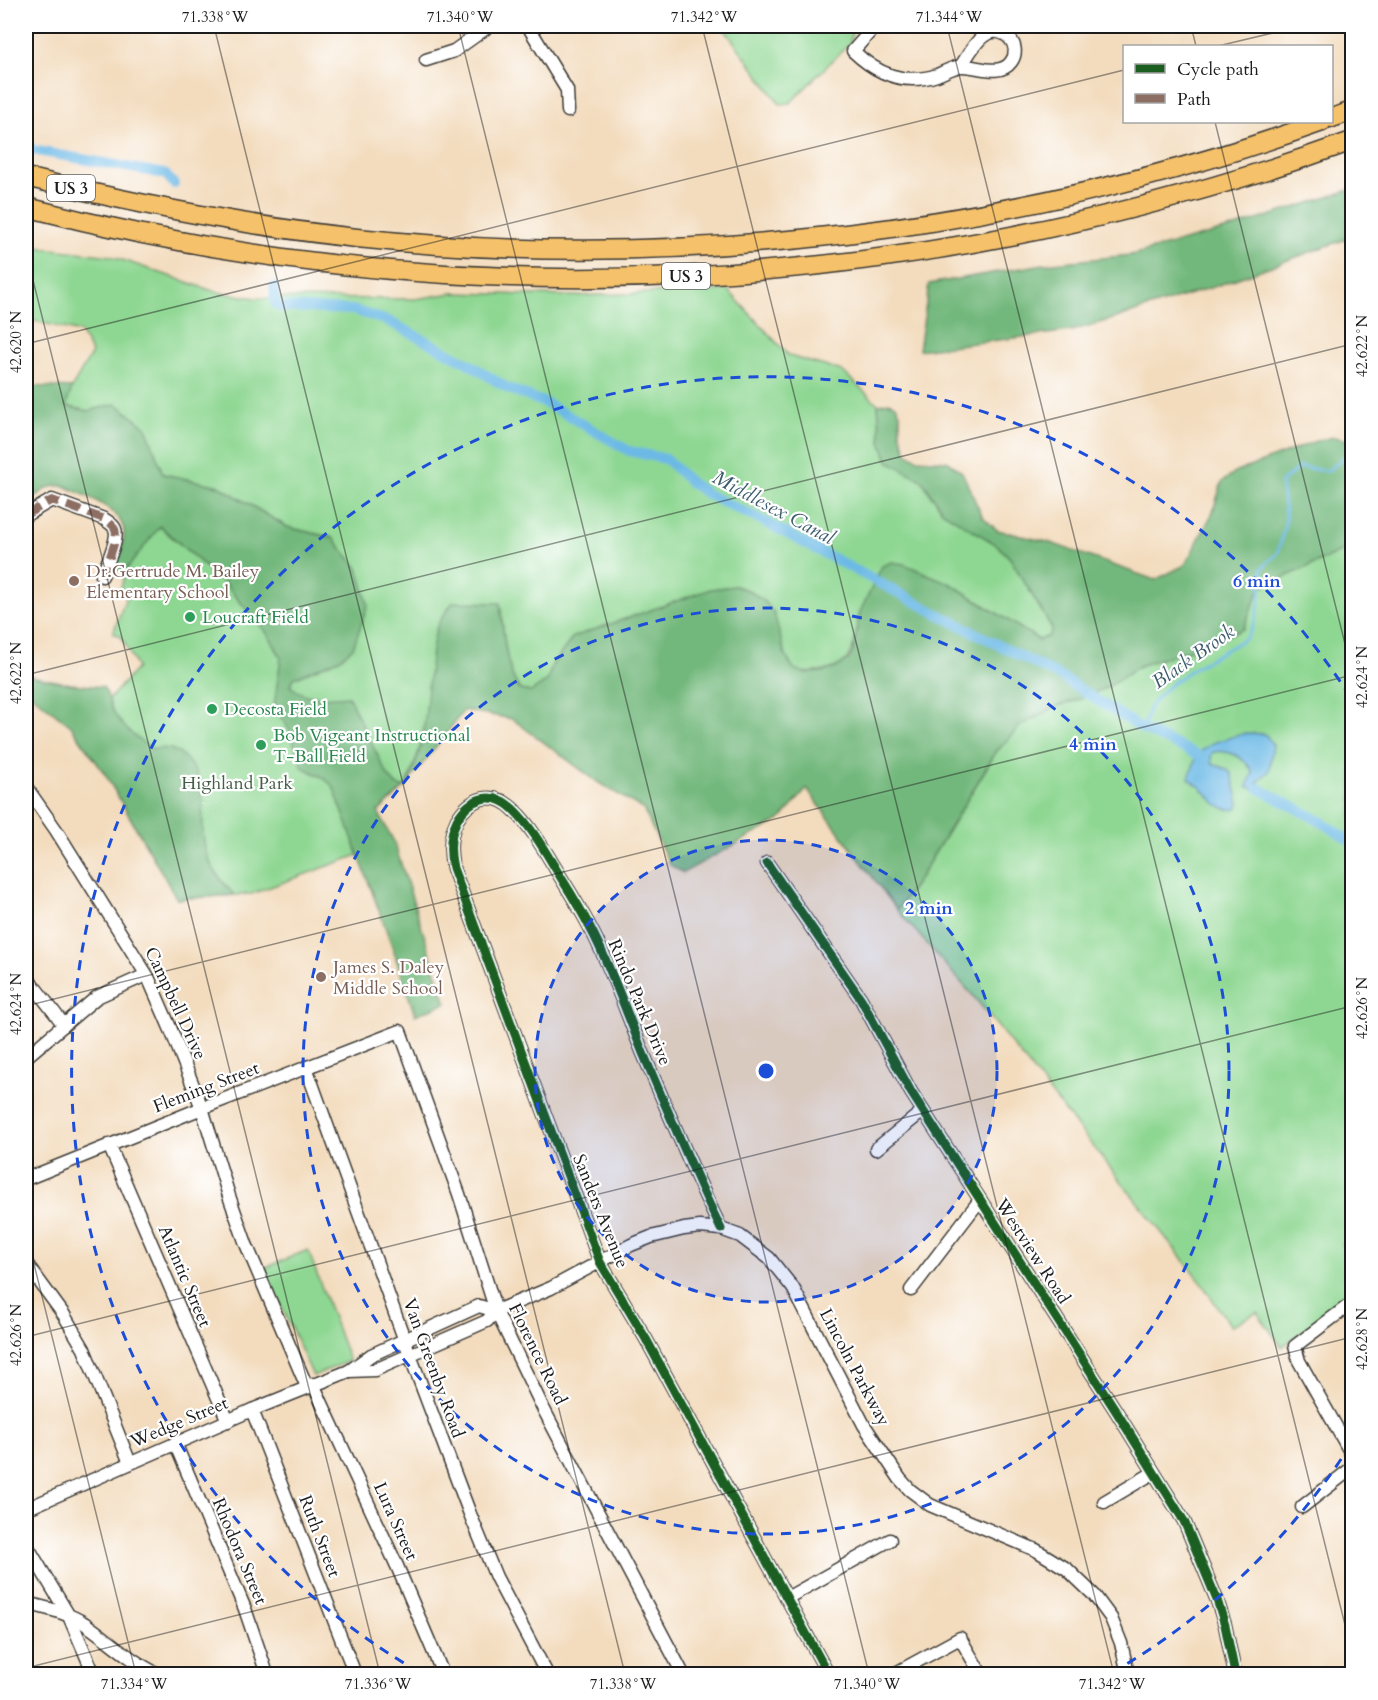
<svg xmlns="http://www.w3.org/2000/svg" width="1378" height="1700" viewBox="0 0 1378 1700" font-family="Cardo,serif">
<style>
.green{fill:#8ed792;stroke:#557a57;stroke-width:1.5}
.forest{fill:#72b87c;stroke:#476a4c;stroke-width:1.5}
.water{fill:#6cb9e6;stroke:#446a81;stroke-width:1.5}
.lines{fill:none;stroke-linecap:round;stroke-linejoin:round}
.stream{stroke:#6cb9e6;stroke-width:3}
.canal{stroke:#6cb9e6;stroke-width:10}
.minor-casing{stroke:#3c3934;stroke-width:15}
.highway-casing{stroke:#3c3934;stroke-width:21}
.minor{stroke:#fff;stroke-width:12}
.highway{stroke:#f5c16b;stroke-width:18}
.quiet{stroke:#8d6e63;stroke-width:8;stroke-dasharray:15 8;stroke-linecap:butt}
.cycleway-casing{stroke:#fff;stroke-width:13}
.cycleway{stroke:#1b5e20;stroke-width:9}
.ticks{fill:none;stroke:#1c1c1c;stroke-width:1.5;stroke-opacity:0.45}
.ring{fill:none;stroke:#1d4ed8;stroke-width:3;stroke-dasharray:10 8}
.education-dot{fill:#8d6e63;stroke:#fff;stroke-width:2}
.leisure-dot{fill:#2e9e5b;stroke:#fff;stroke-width:2}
.labels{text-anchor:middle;stroke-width:4.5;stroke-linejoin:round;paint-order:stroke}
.shield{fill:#fff;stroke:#606060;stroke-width:1.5}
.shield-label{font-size:16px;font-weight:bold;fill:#1c1c1c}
.education-label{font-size:18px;fill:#785e54;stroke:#fff;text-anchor:start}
.leisure-label{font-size:18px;fill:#27864d;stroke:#fff;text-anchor:start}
.park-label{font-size:18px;fill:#445d45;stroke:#fff}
.street-label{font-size:18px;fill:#1c1c1c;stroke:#fff}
.water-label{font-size:20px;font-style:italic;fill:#3c5b6d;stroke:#fff}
.centre{fill:#1d4ed8;stroke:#fff;stroke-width:3}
.ring-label{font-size:18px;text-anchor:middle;font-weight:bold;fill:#1d4ed8;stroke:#fff;stroke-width:4.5;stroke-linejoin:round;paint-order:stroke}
.neatline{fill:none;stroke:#1c1c1c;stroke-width:2}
.ticks-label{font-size:15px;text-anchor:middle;fill:#1c1c1c}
</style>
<rect width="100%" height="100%" fill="#fff"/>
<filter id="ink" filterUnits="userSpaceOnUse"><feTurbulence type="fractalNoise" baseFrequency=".0167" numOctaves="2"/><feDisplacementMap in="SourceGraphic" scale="12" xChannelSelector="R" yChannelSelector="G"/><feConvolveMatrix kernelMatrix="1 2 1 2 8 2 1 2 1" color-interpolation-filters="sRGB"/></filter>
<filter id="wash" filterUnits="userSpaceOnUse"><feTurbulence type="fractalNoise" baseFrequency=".008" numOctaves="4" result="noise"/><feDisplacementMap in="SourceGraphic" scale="24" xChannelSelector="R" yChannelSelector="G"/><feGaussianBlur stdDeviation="1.35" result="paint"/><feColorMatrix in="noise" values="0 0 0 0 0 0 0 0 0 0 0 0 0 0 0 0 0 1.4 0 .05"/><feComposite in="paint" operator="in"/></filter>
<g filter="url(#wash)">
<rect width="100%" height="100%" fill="#f3dcbe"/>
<g class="green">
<polygon points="722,26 848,26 852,33 850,43 790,103 780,104"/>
<path d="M26,246L111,256L216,292L256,298L415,299L453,293L575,296L728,290L789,356L842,371L878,404L881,442L909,472L922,480L932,497L997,545L1010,558L1052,628L1049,636L1039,640L951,584L860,612C854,645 856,668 816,672C809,673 800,674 794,669C786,661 784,648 780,639C772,622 760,607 750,591L735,586L711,589L652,610L553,663L547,681L531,692L520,690C504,667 504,631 500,604L420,747L410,777L404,788L378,812L394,842L251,894L177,899L105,774L77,735L137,668L121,636L113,633L127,595L120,591L126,570L159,526L223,582L267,633L286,665L333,538L287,527L219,486L163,474L146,427L116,404L88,411L65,406L72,387L92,353L80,332L26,319Z"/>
<polygon points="1352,547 1352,1235 1342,1244 1352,1257 1352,1294 1282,1347 1257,1312 1231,1326 1197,1277 975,998 897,910 922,874 996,752 1021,724 1058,706 1083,698 1109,686 1141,665 1202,646 1243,629 1260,588"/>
<polygon points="308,1250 349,1361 313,1376 264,1268"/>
</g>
<g class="forest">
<polygon points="1352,189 1352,237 1216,286 1113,319 1071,331 919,350 929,284 1044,264 1131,255 1232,228"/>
<path d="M26,386L72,388L66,406L88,411L116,404L146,427L163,474L219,486L287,527L333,538L358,568L368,605L353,648L339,659L294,678L290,686C309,701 325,698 348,696L387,774L396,785L404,788C433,741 423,681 436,630C438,620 448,610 453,602L500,603C504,631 504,667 520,690L531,692L547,681L553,664L573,637L711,589L735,586L750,591L766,603L774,613L785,655L794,669L805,673L821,672L836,668L849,659L853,652L860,612L882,566L892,562L904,564L951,584L1039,640L1049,636L1052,628L1010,558L997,545L943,512L922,480L888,461L881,442L878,404L889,402L896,405L900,413V432L907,453L918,459L947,461L962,472L982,516L997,530L1048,542L1155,580L1185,565L1212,514L1222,482L1236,472L1316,441L1334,437L1352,441V547L1260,588L1243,629L1202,646L1141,665L1109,686L1083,698L1058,706L1021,725L996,752L922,874L897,910L807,789L780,820L683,873L670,865L643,809L599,783L512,719L464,710L404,788L378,812L394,842L446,1003L415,1015L391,943L333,786L322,777L302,767L289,729L274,707L281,657L267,633L223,582L160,526L126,570L122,572L117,569C115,558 120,552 123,541C132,511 86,497 65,486C41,484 43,496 26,503Z"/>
<path d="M26,675L71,684L103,687C108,693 109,702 112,709C121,727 136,739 153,749C165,747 173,748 183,756C212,783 198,814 205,848C209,867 222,881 234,895L177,899L105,774L71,726L26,690Z"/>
</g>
<path class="water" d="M1247,733L1265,734L1273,745L1269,771L1257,783L1258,792L1247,786L1253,773C1246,758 1230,749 1213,752L1211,757L1212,763L1226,769L1232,774L1239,804L1237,809C1219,813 1211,797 1200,787C1196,784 1192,783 1189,778C1191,773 1195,758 1198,755C1208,741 1231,737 1247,733Z"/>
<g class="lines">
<path class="stream" d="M1144,730C1145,723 1146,714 1150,707C1169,677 1216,657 1246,638C1260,619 1261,591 1262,568L1278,553L1286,520L1281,482L1300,467L1327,471L1352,451"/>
<g class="canal">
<polyline points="26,140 32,150 165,174 174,184"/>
<polyline points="274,287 275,303 280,307 353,310 388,321 466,362 507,388 548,404 629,451 666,459 690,482 707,494 763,521 938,614 1061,677 1144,730 1198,755"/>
<polyline points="1258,788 1322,822 1352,842"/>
</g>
</g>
</g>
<g filter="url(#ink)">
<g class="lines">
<g class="minor-casing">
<g id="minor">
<polyline points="528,26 567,90 568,111"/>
<path d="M875,26L853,51C877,74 904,86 937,75C945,72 954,66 963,66C978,66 1000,77 1011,62C1023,46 1004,25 987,34C976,39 968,56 961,66"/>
<polyline points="426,60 454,51 489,26"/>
<path d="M26,515L52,500L104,519C108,522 113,524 115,529C119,538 106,566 102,576"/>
<polyline points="26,787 56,830 148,977 171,1030 202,1108 229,1196 246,1244 307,1387"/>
<polyline points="767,863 861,999 911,1092 1116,1411 1184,1521 1217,1600 1225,1625 1235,1674"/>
<polyline points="26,976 64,1025"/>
<polyline points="26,1057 97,997 146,975"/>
<polyline points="306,1067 410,1355 470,1514 496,1577 547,1674"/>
<polyline points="109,1145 228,1421"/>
<polyline points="876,1149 923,1111"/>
<polyline points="26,1179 202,1108 400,1031 459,1194 496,1311 543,1408 683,1674"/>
<path d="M721,1229C693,1171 668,1112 643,1053C627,1014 613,973 594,935C584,915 572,895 560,876C546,853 532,827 513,809C493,790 470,797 457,820C449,836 449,851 453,868L600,1262L646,1339L828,1674"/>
<polyline points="26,1263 64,1315 84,1349 130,1463"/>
<polyline points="911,1290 980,1200"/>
<polyline points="1352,1303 1295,1346 1299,1361 1352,1455"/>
<polyline points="349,1371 375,1370 487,1321 496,1311 551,1288 631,1245 651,1237 684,1229 700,1227 721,1229 740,1236 769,1258 793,1288 864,1425 900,1479 910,1490 930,1505 1036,1550 1067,1569 1094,1595 1111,1618 1121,1643 1128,1674"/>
<polyline points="313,1384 397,1566 443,1674"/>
<polyline points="252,1410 355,1674"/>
<polyline points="175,1443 245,1609 267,1674"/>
<polyline points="1104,1502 1153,1473"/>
<polyline points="1302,1507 1352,1468"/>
<polyline points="26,1509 252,1410 349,1371 371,1355 479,1306 496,1311"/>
<polyline points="26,1544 69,1616 94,1674"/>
<polyline points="787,1598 890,1540"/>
<path d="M26,1603C45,1608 66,1612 84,1623C109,1640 130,1661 158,1674"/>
<polyline points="894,1674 960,1638 981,1674"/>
</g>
</g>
<g class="highway-casing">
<g id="highway">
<polyline points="1332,118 1352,111"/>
<path d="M26,177C135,204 245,226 357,238C682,272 1015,232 1322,122"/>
<path d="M26,207C469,322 922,296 1352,141"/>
</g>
</g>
<use href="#minor" class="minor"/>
<use href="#highway" class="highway"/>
<path class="quiet" d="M26,515L52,500L104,519C108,522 113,524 115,529C119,538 106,566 102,576"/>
<g class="cycleway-casing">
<g id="cycleway">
<polyline points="767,863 861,999 911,1092 1116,1411 1184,1521 1217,1600 1225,1625 1235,1674"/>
<path d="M721,1229C693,1171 668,1112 643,1053C627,1014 613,973 594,935C584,915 572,895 560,876C546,853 532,827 513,809C493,790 470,797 457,820C449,836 449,851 453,868L600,1262L646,1339L828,1674"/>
</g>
</g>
<use href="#cycleway" class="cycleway"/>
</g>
</g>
<path class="ticks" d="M214,26L625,1674M458,26L869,1674M702,26L1114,1674M947,26L1352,1653M1191,26L1196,46M1218,46L1302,26M1215,122L1352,672M26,252L380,1674M26,344L1124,70M26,675L1352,344M26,1006L1352,675M26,1232L136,1674M26,1337L1352,1006M26,1668L1352,1337M1326,1674L1352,1668"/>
<circle cx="766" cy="1071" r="231" fill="#1d4ed8" fill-opacity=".12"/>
<g class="ring">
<circle cx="766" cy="1071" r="231"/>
<circle cx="766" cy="1071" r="463"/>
<path d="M1351 1444A694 694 0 0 1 1113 1672M419 1672A694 694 0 1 1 1351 698"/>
</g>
<g class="education-dot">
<circle cx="74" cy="581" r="6"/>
<circle cx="321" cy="977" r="6"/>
</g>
<g class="leisure-dot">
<circle cx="190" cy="617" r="6"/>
<circle cx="212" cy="709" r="6"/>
<circle cx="261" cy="745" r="6"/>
</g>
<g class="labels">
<g class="shield">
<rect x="47" y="175" width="48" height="26" rx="4.5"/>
<rect x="662" y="263" width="48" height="26" rx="4.5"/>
</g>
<g class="shield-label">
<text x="71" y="194">US 3</text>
<text x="686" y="282">US 3</text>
</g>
<g class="education-label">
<text x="86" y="577">Dr.Gertrude M. Bailey<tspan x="86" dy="21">Elementary School</tspan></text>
<text x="333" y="973">James S. Daley<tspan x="333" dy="21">Middle School</tspan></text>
</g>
<g class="leisure-label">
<text x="202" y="623">Loucraft Field</text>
<text x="224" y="715">Decosta Field</text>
<text x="273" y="741">Bob Vigeant Instructional<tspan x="273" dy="21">T-Ball Field</tspan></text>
</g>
<g class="park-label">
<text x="237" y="789">Highland Park</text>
</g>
<g class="street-label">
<text transform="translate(640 1002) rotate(67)" y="6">Rindo Park Drive</text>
<text transform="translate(176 1003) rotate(65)" y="6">Campbell Drive</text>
<text transform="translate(206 1087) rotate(-21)" y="6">Fleming Street</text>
<text transform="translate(601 1211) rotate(68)" y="6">Sanders Avenue</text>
<text transform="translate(1033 1251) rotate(57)" y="6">Westview Road</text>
<text transform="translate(185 1276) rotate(67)" y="6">Atlantic Street</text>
<text transform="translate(538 1354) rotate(64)" y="6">Florence Road</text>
<text transform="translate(855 1367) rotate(62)" y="6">Lincoln Parkway</text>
<text transform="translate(434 1368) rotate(70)" y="6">Van Greenby Road</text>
<text transform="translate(179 1422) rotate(-23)" y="6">Wedge Street</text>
<text transform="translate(396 1521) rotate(66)" y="6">Lura Street</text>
<text transform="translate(320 1536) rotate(69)" y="6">Ruth Street</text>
<text transform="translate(240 1551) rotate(67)" y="6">Rhodora Street</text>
</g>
<g class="water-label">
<text transform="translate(774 507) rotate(28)" y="7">Middlesex Canal</text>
<text transform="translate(1193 656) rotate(-35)" y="7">Black Brook</text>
</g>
</g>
<circle cx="766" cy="1071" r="9" class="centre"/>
<g class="ring-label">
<text x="1257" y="587">6 min</text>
<text x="1093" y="750">4 min</text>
<text x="929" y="914">2 min</text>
</g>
<rect width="1378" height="1700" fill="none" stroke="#fff" stroke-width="66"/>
<rect x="1123" y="45" width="210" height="78" fill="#ffffff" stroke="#a4a4a4" stroke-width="1.5"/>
<rect x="1135" y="64" width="30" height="9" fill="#1b5e20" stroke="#a4a4a4" stroke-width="1.5"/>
<text x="1177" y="75" font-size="18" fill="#1c1c1c">Cycle path</text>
<rect x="1135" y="94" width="30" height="9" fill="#8d6e63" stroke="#a4a4a4" stroke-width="1.5"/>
<text x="1177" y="105" font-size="18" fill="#1c1c1c">Path</text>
<rect x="33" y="33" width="1312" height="1634" class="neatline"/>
<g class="ticks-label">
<text x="215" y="22">71.338°W</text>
<text x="460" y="22">71.340°W</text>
<text x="704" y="22">71.342°W</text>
<text x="949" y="22">71.344°W</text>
<text transform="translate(16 342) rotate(-90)" y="5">42.620°N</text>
<text transform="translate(1362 346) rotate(-90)" y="5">42.622°N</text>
<text transform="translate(16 673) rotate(-90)" y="5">42.622°N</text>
<text transform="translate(1362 677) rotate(-90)" y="5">42.624°N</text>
<text transform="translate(16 1004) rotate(-90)" y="5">42.624°N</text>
<text transform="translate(1362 1008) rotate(-90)" y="5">42.626°N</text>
<text transform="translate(16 1335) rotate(-90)" y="5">42.626°N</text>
<text transform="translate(1362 1339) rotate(-90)" y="5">42.628°N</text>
<text x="134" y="1689">71.334°W</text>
<text x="378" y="1689">71.336°W</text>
<text x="623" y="1689">71.338°W</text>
<text x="867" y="1689">71.340°W</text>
<text x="1112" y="1689">71.342°W</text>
</g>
</svg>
